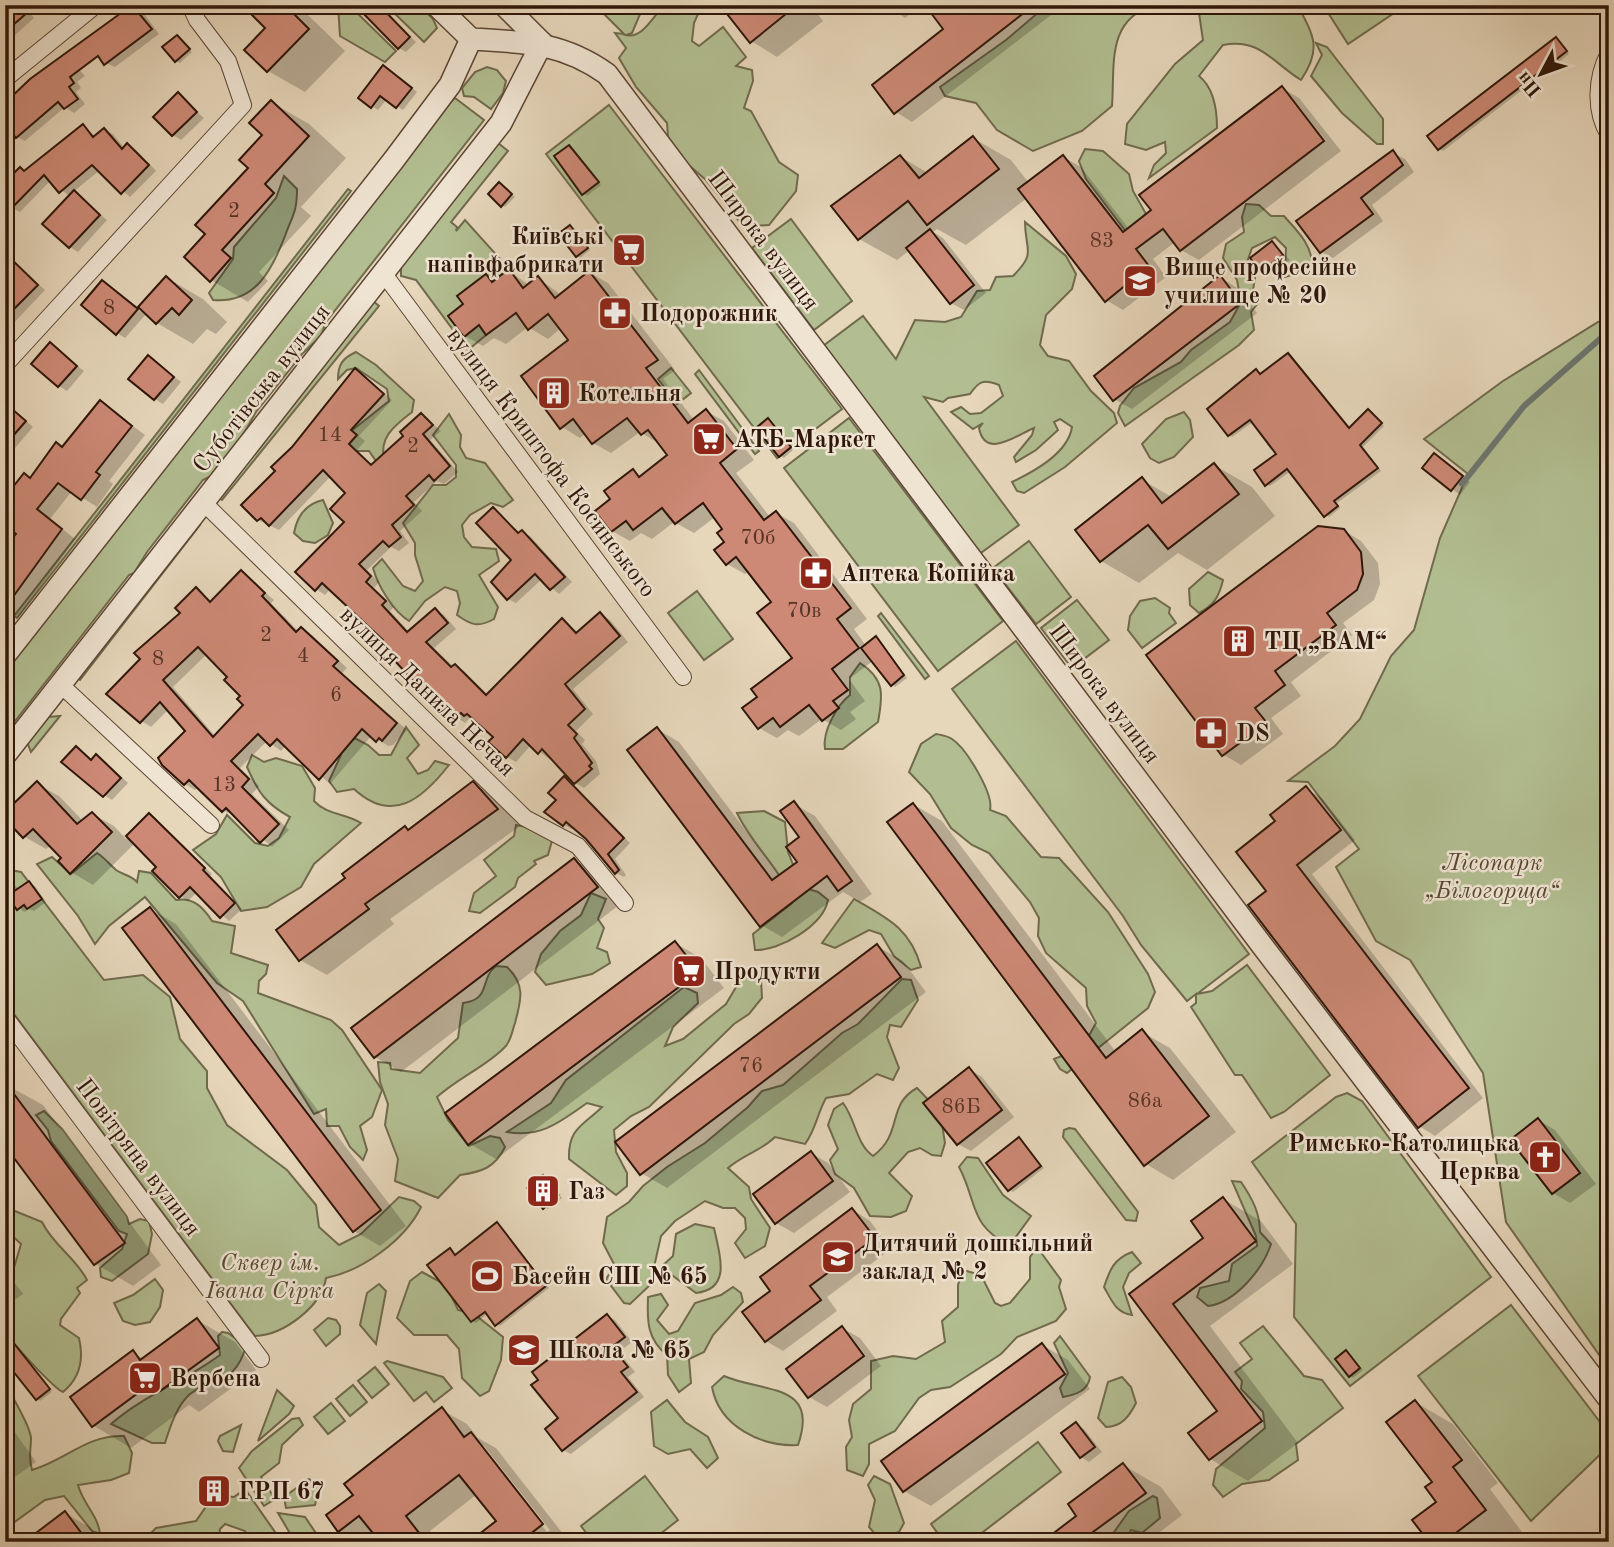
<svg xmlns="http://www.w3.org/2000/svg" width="1614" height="1547" viewBox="0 0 1614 1547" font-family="'Old Standard TT',serif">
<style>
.green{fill:#b2be91;stroke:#706a4d;stroke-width:2}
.shadow{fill:#0003;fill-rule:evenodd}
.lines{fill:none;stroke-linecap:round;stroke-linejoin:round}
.stream{stroke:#6d7771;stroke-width:6}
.building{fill:#cd8976;stroke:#2f1609;stroke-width:2;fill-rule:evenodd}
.minor-casing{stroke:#5d4635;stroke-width:18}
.tertiary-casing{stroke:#5d4635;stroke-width:24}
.minor{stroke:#efe4d2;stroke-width:16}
.tertiary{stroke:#efe4d2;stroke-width:21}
.labels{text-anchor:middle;stroke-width:5;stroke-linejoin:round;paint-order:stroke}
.number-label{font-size:21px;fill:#563324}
.poi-label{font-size:24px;font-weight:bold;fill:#2f1609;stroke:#efe4d2;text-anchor:start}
.street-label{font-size:24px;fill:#2f1609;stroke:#efe4d2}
.park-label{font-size:24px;font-style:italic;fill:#564832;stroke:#efe4d2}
</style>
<rect width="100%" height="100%" fill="#e6d6ba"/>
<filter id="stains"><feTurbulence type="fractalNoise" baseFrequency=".00286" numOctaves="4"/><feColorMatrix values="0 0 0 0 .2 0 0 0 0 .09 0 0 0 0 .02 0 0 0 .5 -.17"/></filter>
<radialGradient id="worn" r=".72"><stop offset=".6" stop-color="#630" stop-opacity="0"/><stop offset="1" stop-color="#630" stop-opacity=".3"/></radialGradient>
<g class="green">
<polygon points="338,5 349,5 396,51 385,62 340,36"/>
<polygon points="386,5 419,5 433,19 437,28 424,42"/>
<path d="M595,5H644L632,33L626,35C642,39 653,17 664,5H702L694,23L692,41L699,46L723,27L746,57L736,66L752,70L753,81L744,108L751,111L779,162L798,175L796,191L769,225L751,226L739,221L706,180L684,161L668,137L667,123L636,87L619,58L626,48L615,33L624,34Z"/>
<path d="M1047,5H1154C1106,20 1115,64 1112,106L1082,131L1033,151L997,130L976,103L945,96L940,87L1006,40Z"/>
<path d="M1180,5L1298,6C1314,36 1322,49 1301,80C1272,62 1260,38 1223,45L1199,76C1214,88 1217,109 1217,128L1149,178L1154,165L1166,153L1165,142L1146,150L1125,144L1127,124L1175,64L1203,40L1199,13Z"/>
<polygon points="1323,5 1406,5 1348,44"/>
<polygon points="1316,43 1327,47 1383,119 1383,144 1377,144 1342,113 1311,76 1322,55"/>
<polygon points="487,67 497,70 506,81 503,93 491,109 474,97 464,96 462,88 475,72"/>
<polygon points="455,98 484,120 326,322 321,336 303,353 256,412 235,449 213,475 203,480 147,552 134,573 129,575 5,734 5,668 443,109"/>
<polygon points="609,105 842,409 777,458 546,154"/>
<polygon points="498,143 508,151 451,222 457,227 456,231 465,220 509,269 492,282 486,275 463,304 464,337 479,325 486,335 468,350 416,280 401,276 401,265"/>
<polygon points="1085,149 1103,151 1129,174 1133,191 1150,221 1127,233 1086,179 1079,161"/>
<path d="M284,176L297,189C297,213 292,216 285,236C272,270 255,304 213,300L209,293L233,259L234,247L276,198Z"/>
<polygon points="348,189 351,191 17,618 14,616"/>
<path d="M1246,204L1259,205L1271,216H1284C1296,230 1311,243 1312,263L1302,272L1285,277L1286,248L1275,237L1252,248L1246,265L1255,277L1252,297L1259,302L1251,312L1254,330L1239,345L1125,426L1118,413L1120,406L1134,388L1181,362L1191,350L1230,322L1241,302L1237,280L1223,258L1226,244L1244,232L1242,217Z"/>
<polygon points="791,219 852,301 814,330 752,248"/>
<path d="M1025,222L1066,256L1076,274L1072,289L1046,315L1040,345L1048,356L1069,361L1091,391L1114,413L1117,423L1065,467L1024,493L1017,491L1012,482C1035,471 1068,453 1072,427L1060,419L1054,422L1058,430L1036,450L1016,462L1014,457L1032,435L1034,428C1017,435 985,460 979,428L983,423L973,429L951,412L961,407L970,414L981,413L1003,396L999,385C983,379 979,381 970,394L948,398L943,402L924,397L1019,525L978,555L823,346L863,316L896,359L915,320L945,322L961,317L977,291L990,290L996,277L1013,276C1037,252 1025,251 1025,222Z"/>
<polygon points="373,301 379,306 222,500 216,496"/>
<polygon points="1609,320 1609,1369 1506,1222 1483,1073 1410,960 1376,941 1336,867 1359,849 1308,782 1288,781 1335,746 1360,719 1391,656 1414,630 1440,538 1468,474 1424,439 1503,381 1598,322"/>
<path d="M356,352L376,365L414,400L412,412C396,425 379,436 384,459L376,461L369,451H356L349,460L345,455L350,432L389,401L387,389L356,368L347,370L338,379C338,364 343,358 356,352Z"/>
<polygon points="671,368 691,393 677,404 658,379"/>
<polygon points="699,370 759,451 755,454 695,374"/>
<polygon points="1184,412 1190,420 1193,437 1174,457 1159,463 1150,458 1142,444 1166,419"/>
<path d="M449,414L461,435L460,447L466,458L485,463L513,500L503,507L491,503L470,515L462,525L464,537L472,547L496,549L499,561L479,575L498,607L494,619C478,628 471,625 457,615L460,603L457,591L445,587L425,601L409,621C393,611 378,586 373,568L382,559L403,586L415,591L423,581L415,555V543L403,523L433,485H446L456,477V465L433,435Z"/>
<polygon points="849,418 1003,621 938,671 784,468"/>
<path d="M323,500L333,523L328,535L315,543L303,541L294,533C297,516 306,504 323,500Z"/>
<polygon points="196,522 200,525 80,680 75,677"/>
<polygon points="1029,541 1071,597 1036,624 993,568"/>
<path d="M1208,572L1223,580C1219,597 1214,605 1199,613L1190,605L1189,589Z"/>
<polygon points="697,591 733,639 704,660 668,613"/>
<polygon points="1155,598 1170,608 1169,613 1176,623 1142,648 1128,630 1130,616 1140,601"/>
<polygon points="1077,600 1109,640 1072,668 1041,628"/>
<polygon points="881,613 929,676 925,679 878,616"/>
<polygon points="1016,641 1249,954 1197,994 1212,991 1247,965 1330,1075 1284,1112 1271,1118 1242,1075 1235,1075 1191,1007 1196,1003 1196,994 1187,1001 1141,945 1123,916 952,689"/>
<path d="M860,663C885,679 883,695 878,722L843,749H825C822,732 837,705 850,695V677Z"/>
<polygon points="60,716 31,752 26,739 48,717"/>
<path d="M406,727L419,745L407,758L418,774L428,770L435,761L449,765C423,798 393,825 354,789L337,792L329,781L341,755L326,744L345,733L368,745L379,755H391Z"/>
<path d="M936,734C941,735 948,736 952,739C966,748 994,794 990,810L1006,816L1041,857L1059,858L1108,912L1148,974L1155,992L1148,1008L1067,1073L1060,1069L1054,1059L1082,1048L1096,1023L1087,1006L1086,988L1046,953L1038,936L1039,918L1030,902L989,853L972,845L951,828L930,794L909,772L921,744Z"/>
<path d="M252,755L264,762L276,758L302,766L315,788L314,801C327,815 345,813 361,823L314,864L301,887L267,907L241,911L221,877L193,850L216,834L227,815L255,843L268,846L279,838L290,817C266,804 258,792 247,767Z"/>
<path d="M764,811L785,822L788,852L802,887L818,892L828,900C823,926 779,951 755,950L753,934L792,903C784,871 753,847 737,813Z"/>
<polygon points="516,825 547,831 553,837 548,855 534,861 536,864 518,878 515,887 480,913 469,911 474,893 496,876 484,860 514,836"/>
<path d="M97,853C105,858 109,864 116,870C123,875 131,875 137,882L139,871L151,873L176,900C193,897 203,907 212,921L235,926L231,953L268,965L266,974L259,981L258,993L331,1020L342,1030L382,1090L372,1117L360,1126L367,1150L363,1160L350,1147L339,1126H327L326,1109L314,1114L243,1001L217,983L145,897L109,926L95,944L78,916L37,864L52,857L71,874Z"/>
<path d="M5,869L21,872L104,980L143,975L170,997L180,1039L207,1071V1088L227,1125L287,1170L316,1205L319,1227L339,1245L361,1234L399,1197L414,1201L421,1207C405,1240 362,1271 326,1278C322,1306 284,1335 255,1336L5,1002Z"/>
<polygon points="591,893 606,899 598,919 604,928 597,948 607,952 610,963 592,974 546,985 535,972 541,954 560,931 581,915"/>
<path d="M854,899C887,918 910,928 921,967L911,970L894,956L881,934L869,930L835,948L822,943Z"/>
<path d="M496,966L507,967C526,985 521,1000 515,1023C512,1031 511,1042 504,1048C485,1067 458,1078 437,1097L448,1120L469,1146L490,1136L500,1138L505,1147C495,1168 481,1172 460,1175L438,1198L395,1181L398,1159L385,1125L388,1104L380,1082L378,1062L390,1063L391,1069L420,1073L458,1038L463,1003C492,999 479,979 496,966Z"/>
<path d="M742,977L761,980L762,998L749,1014L734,1024L649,1107L631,1116L614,1130L616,1152L627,1173V1186L616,1195L569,1159C568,1128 583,1126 602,1107L587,1103C560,1122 541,1138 507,1132L551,1103L566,1080L684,987L697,993L698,1003L673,1027L665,1046L683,1039L726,1004Z"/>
<path d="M902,979L911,980L918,1000L901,1027L890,1025L887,1037L899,1068L893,1080L877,1074L849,1094L826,1098C817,1114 816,1129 805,1144L775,1137C761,1151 744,1154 728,1168L749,1187L751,1199L770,1228L765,1246L745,1258L735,1243L746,1229L745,1218L735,1208H723L705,1201L675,1221L661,1236L650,1285L630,1304L624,1303L606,1279L615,1266L603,1243L607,1217L629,1202L643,1186L667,1167L705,1143L748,1107L762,1091L783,1085L842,1033L858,1024Z"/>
<path d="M917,1088L940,1112L945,1143L941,1156L932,1155L920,1148L908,1152L889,1173L912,1196L906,1211L891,1217L870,1216L854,1188L835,1174L830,1160L838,1149L828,1125L834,1109L843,1103C856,1120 856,1144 873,1156C904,1133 886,1105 917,1088Z"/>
<polygon points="1347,1093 1362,1101 1491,1277 1350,1386 1294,1317 1296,1224 1252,1162 1336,1097"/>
<polygon points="44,1111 62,1129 127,1217 129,1224 140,1219 149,1221 152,1234 148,1254 112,1281 101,1277 100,1268 122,1249 127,1234 119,1231 51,1141 48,1130 36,1115"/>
<polygon points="1069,1128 1075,1129 1138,1212 1136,1221 1126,1220 1063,1137 1064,1130"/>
<path d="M967,1157L978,1158L1003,1195L1031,1216L1010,1245C969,1227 977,1200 959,1167Z"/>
<path d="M1232,1181L1241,1182C1252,1198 1260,1213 1260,1232L1271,1244C1263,1269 1235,1303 1208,1306L1197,1297L1200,1288L1229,1281L1232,1264L1257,1246L1256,1236Z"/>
<path d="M5,1207L42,1222C53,1245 76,1258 87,1280L77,1288L80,1293L61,1319L60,1325L79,1338C84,1359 80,1378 63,1392C56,1390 8,1340 6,1331C3,1322 5,1308 5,1298L14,1287L13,1271L21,1244L5,1229Z"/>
<path d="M695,1224L714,1228C719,1252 733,1289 696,1293L661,1267L673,1256L676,1234Z"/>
<polygon points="1037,1247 1061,1280 1059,1287 1066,1309 1056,1321 1017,1337 1001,1354 950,1387 931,1390 919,1398 895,1431 869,1444 869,1464 863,1476 847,1470 846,1447 852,1437 849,1420 853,1404 871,1389 871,1361 893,1356 916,1359 945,1342 942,1321 958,1307 958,1285 963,1270 981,1275 995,1303 1001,1306 1010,1303 1030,1279 1030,1257"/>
<path d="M1132,1252L1141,1263L1129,1273L1123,1287L1132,1315C1116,1313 1112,1301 1104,1287C1110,1269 1114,1259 1132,1252Z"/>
<polygon points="422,1272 446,1285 458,1310 474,1314 503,1337 501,1360 489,1391 480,1396 462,1378 459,1349 447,1335 414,1335 397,1318 410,1281"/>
<polygon points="155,1279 163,1290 160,1307 150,1322 135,1325 123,1321 114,1303 133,1295"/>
<polygon points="379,1284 386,1291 376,1344 360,1325 367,1293"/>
<path d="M733,1287L741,1293L743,1302L713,1335L704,1352L689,1359L691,1383L679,1392L668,1375L667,1355C647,1339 647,1321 648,1297L661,1294L668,1305L657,1320L669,1334L678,1331L695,1303L721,1295Z"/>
<polygon points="1511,1305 1609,1434 1609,1446 1531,1521 1418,1376"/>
<polygon points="328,1318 336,1320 340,1326 340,1334 326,1346 314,1330"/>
<polygon points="1263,1326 1304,1376 1322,1380 1343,1408 1296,1444 1298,1460 1269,1480 1242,1484 1223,1497 1213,1485 1216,1469 1265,1428 1263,1412 1241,1389 1242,1381 1235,1372 1252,1359 1240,1343"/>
<path d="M222,1332L228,1333L246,1346C235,1385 217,1374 190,1394C177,1405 170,1427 165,1443H152L111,1424C144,1395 185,1381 220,1355L218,1336Z"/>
<path d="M1060,1336L1090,1377C1088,1391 1075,1395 1063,1397L1060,1388L1068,1373L1054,1343Z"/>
<polygon points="387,1361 443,1377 452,1388 434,1402 426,1392 414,1401 384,1363"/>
<polygon points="375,1367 389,1384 372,1398 358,1381"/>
<path d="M724,1376C763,1393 820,1382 798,1445C761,1447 719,1426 712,1387Z"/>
<path d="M1122,1377L1131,1387L1136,1403C1129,1417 1121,1427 1106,1427L1098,1418L1108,1382Z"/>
<path d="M5,1382C11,1396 30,1424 31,1438C31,1451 28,1455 32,1470C67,1460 85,1435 124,1436L132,1453L129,1473L111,1480L78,1485C83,1504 98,1515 100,1534L92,1531L64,1496L45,1500L5,1529V1459L10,1435L5,1426Z"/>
<polygon points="353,1385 367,1402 350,1416 336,1399"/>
<polygon points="277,1390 294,1406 289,1414 258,1441"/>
<polygon points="667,1400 685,1422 708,1437 718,1458 707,1468 690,1449 668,1454 654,1446 651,1412"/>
<polygon points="331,1403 345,1421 328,1434 314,1417"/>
<polygon points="299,1418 303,1425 282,1445 279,1463 261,1477 275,1499 264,1506 239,1468 252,1451 292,1419"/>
<polygon points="241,1425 233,1452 223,1451 218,1441 220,1436"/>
<polygon points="1038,1442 1061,1472 970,1542 944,1542 931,1524"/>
<polygon points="645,1476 678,1520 650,1542 593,1542 581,1526"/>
<polygon points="874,1476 890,1484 904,1523 899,1532 880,1540 869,1527 875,1500 868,1485"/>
<polygon points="309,1479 319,1487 315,1505 286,1508 284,1497"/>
<polygon points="245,1489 282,1542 253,1542 245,1531 225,1524 220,1529 219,1542 142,1542 156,1528 196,1521 214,1495 234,1497"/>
<polygon points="1153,1496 1157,1498 1160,1518 1142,1533 1131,1530 1125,1542 1107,1542 1129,1511"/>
<polygon points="278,1513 305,1517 322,1542 295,1542"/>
</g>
<g class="shadow">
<polygon points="24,5 34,18 15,35 5,28"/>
<polygon points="254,5 314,5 308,15 345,51 305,92 268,71 268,28"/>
<polygon points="722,5 811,5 823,21 777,57 751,41"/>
<polygon points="886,5 922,5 905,18"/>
<polygon points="927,5 1064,5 912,122 896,112 946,29"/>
<polygon points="134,6 142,11 159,34 115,67 106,63 89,40"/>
<polygon points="380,9 416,42 406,52 399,48"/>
<polygon points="177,37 192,52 180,63 176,61"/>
<polygon points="1556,39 1569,54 1443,151 1439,149"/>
<polygon points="73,63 85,76 77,82 81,88 76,92 85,104 74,113 65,107 25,141 17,137"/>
<polygon points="390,71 417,92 403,110 387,99 378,110 372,106"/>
<polygon points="1282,88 1299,98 1341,151 1199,260 1181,250 1175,242 1153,259 1166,277 1123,310 1106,300 1027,198 966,245 937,229 933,232 943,238 986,293 964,310 951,303 910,250 897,260 859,239 901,157 928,173 973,138 1011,160 1029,183 1063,157 1081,167 1129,229 1153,210"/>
<polygon points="178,95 204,118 181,140 173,135"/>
<polygon points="271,102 309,124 346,158 301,207 311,216 259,272 268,281 248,302 211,280 208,234 251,168 265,135"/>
<polygon points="83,126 96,137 105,130 113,134 125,149 128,146 136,150 156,171 130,197 100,170 73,192 107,220 78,252 70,247 70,197 51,180 20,212 12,208"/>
<polygon points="569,147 601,185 587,196 584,194"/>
<polygon points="1393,153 1405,159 1414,172 1372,205 1383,221 1333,258 1322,252"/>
<polygon points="503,186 515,197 505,207 502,205"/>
<polygon points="570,227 590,250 580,258 577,256"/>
<polygon points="1272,243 1290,260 1270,275 1262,270"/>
<polygon points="7,256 45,290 7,330 10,333 5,338"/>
<polygon points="509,271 529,285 538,278 561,295 590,273 608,283 675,370 663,379 694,420 706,411 724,421 754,460 736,473 770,517 776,513 794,523 867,619 854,629 866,646 876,638 879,640 907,678 895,687 873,661 849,679 865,701 850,712 856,719 841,730 822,719 799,736 788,730 777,738 759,728 760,697 794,658 773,602 749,571 745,574 727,564 725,529 715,517 694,533 674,522 652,539 641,533 630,541 612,531 613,500 633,471 642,477 670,456 660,444 640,432 611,453 593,443 586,433 580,438 562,427 571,341 561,328 548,339 528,327 506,344 494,338 483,346 465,336 466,305 487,276 496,282"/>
<polygon points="1220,277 1237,288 1257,313 1132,409 1114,399"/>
<polygon points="167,278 203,299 227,322 216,334 207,329 193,344 157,323 147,313 125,338 117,333 103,282 145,315"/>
<polygon points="51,345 84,371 67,391 59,386"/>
<polygon points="1288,355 1350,429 1372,414 1384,426 1363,447 1381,471 1337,503 1340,508 1329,517 1291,471 1270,486 1266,484 1278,454 1253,422 1232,437 1229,435 1256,372 1261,375"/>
<polygon points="149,357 181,382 163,404 155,399"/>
<polygon points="356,370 392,400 359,436 365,441 357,450 373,466 406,436 422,415 441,431 430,440 458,472 444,484 437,481 414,502 422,511 400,531 409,543 399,551 391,547 367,570 379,582 374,588 394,607 390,611 409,632 435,610 444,615 456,629 434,648 454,667 464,671 488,695 562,620 579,633 601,614 610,620 628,642 573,689 593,714 576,731 585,740 582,744 596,761 600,774 584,788 575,783 550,755 548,758 531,745 516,762 507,757 495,737 470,718 465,723 456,717 424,690 381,644 386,640 331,588 325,595 316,589 346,522 348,493 331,476 279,530 258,520 278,471"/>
<polygon points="101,402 145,435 109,481 113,484 97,507 72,491 50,519 75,539 18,618 5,611 5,500 63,449"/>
<polygon points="5,403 33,427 15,448 5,442"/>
<polygon points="769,421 793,450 784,458 780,456"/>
<polygon points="1442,460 1470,482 1460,495 1424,468"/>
<polygon points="1214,465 1252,487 1275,516 1207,570 1178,553 1139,583 1101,561 1077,530 1142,480 1172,497"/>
<polygon points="494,509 520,533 530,536 572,582 559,594 542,579 516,603 508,599 514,560"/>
<polygon points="1343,530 1361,541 1378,563 1380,584 1374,600 1343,623 1352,635 1291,682 1301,696 1271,718 1283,734 1241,765 1224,755 1148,655"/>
<path d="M241,572L274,600L271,603L299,632L302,629L312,635L347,668L342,673L407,730L393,745L388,746L372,735L330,784L286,745L281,751L267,741L240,768L259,786L252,794L289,830L272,847L235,815L223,811L199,787L195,790L185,784L160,758L187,731L169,709L151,727L141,721L182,613L196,590L213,602ZM207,654L229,677L245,705L216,737L173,687Z"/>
<polygon points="657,729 679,742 780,876 800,863 801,838 794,804 815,816 872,894 860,902 843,892 782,937 761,925"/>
<polygon points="77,748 93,760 97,756 105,761 128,783 112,800 104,795"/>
<polygon points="564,778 630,843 615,859 626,875 624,877 616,873 587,838 574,826 572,829 564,825 558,800"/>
<polygon points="473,783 499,799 523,824 390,919 394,924 327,975 300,960 279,930 347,878 406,828 410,831"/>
<polygon points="37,784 59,796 83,821 92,814 114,826 126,839 149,815 157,820 212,874 210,876 242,909 229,921 197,892 188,901 180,896 135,843 93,885 71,872 51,845 46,849 25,837 5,816"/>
<polygon points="1306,789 1322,798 1355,840 1312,874 1483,1098 1435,1136 1419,1126 1268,891 1278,822"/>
<polygon points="914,805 942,821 1116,1052 1142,1032 1170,1048 1236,1132 1173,1180 1146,1164"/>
<polygon points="574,860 600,875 623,902 401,1072 375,1057"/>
<polygon points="5,874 19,890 29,883 35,886 46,902 34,911 29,909 24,912 13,902 5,908"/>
<polygon points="150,909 176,924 406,1226 380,1246 354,1231"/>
<polygon points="675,943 701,958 724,988 496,1159 470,1144"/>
<polygon points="877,946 903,961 926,992 667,1188 641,1173"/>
<polygon points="5,1029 15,1043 5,1051"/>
<polygon points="969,1069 982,1077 1014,1117 971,1151 958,1144"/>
<polygon points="5,1084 43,1105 161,1265 133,1286 96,1264"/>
<polygon points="1538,1120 1555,1130 1596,1184 1570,1203 1553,1193"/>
<polygon points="1020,1140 1044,1168 1013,1192 1009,1190"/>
<polygon points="811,1153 828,1163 850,1192 794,1233 776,1223 755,1195"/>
<polygon points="543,1177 562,1198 548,1209 544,1207"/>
<polygon points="1223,1199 1261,1221 1293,1264 1210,1326 1298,1443 1248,1481 1210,1459 1190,1433 1219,1411 1131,1295 1205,1238"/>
<polygon points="853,1210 870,1221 891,1249 827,1297 837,1311 783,1351 766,1341 773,1291"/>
<polygon points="497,1224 549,1288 500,1326 488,1313 476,1323 472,1321 450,1250 456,1256"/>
<polygon points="5,1270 23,1294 5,1307"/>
<polygon points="607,1316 615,1320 632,1342 619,1352 635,1372 628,1377 644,1397 571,1454 563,1450 560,1419"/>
<polygon points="197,1320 235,1342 256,1370 199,1412 189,1405 131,1448 94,1426 72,1397 133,1353 144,1359"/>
<polygon points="842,1328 860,1338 881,1366 827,1407 809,1397"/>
<polygon points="5,1331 52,1392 40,1401 5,1359"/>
<polygon points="1042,1345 1068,1360 1090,1389 931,1506 904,1491 883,1462"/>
<polygon points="1346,1352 1363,1370 1353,1378 1350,1376"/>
<polygon points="1415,1402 1453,1424 1498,1483 1490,1489 1522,1532 1509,1542 1431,1542 1438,1502"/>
<path d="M442,1410L467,1424L478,1438L496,1448L567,1539L564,1542H472L498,1521L477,1494L430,1531L438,1542H382L377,1536L369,1542H359L340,1531L355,1495ZM479,1446H484L550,1530L547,1532Z"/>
<polygon points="1076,1425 1084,1429 1102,1452 1089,1462 1081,1457"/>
<polygon points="5,1426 14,1431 36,1462 5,1484"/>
<polygon points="1123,1465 1161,1487 1182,1515 1147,1542 1045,1542 1079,1516"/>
<polygon points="65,1513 91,1528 101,1542 26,1542"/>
</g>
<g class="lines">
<polyline class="stream" points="1462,484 1524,406 1609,331"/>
</g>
<g class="building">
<polygon points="5,5 36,5 5,32"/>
<polygon points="132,5 152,29 104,65 98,56 70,77 74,83 69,87 78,99 64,109 58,102 16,138 5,125 5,103 30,79"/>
<polygon points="258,5 285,5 309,29 267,72 244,50 265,28 250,13"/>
<polygon points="355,5 379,5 410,37 398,49"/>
<polygon points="720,5 797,5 750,43"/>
<polygon points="925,5 1034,5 894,114 872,85 943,29"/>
<polygon points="177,35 190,49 175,62 162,47"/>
<polygon points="1556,37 1567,51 1438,150 1427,136"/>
<polygon points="383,65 412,88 396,108 380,96 371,108 358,98"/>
<polygon points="1282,86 1324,141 1180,251 1163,229 1136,249 1149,266 1105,302 1018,189 1063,155 1123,232 1151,210 1139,195"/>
<polygon points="178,92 197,112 172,136 153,117"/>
<polygon points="271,100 309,136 265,184 274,193 222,250 231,258 210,282 184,257 205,234 195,225 248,168 239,160 262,135 249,123"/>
<polygon points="83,124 93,137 104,128 122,149 127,143 149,165 121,194 92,165 59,193 44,175 5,215 5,182 20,167 24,171"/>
<polygon points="973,136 999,169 927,225 908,201 858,240 831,206 900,155 919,178"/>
<polygon points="569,145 599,182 582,195 554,156"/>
<polygon points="1393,150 1403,165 1361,198 1373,214 1320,253 1296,221"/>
<polygon points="499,182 512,194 501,207 488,194"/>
<polygon points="74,190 100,215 69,248 42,224"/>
<polygon points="570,225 588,248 576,257 558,234"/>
<polygon points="930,229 974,285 950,304 906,248"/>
<polygon points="1272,241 1283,255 1261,272 1250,258"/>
<polygon points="5,253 38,285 15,308 5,298"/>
<polygon points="509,269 523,288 538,276 555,298 589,271 658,360 646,368 688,423 706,409 737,449 720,463 764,520 776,511 851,608 837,619 859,648 832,669 848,690 833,701 839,708 822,721 809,705 780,727 773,718 758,729 742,708 757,697 751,689 792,658 757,613 771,602 736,557 726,565 714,550 724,542 717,533 722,529 703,503 675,524 662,508 633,530 626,521 611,532 595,511 610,499 604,491 633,469 639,477 667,455 648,430 641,435 627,418 592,444 573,419 560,429 521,376 568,340 548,314 528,330 516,313 486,335 479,325 464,337 448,316 463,304 457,296 486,274 492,282"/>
<polygon points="1220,275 1241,303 1113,401 1094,376"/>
<polygon points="166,276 192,300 179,315 172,308 156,324 138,307"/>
<polygon points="102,280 138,309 116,335 81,305"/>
<polygon points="50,342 77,366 58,387 31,364"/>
<polygon points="1288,353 1349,428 1368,409 1382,423 1360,445 1378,468 1334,501 1338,506 1324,517 1287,469 1265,486 1254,470 1276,454 1250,420 1228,436 1207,409 1256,369 1260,374"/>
<polygon points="148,355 174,377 154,400 128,379"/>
<polygon points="355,368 384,394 351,430 357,435 349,444 371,465 403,436 400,432 421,413 433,425 423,434 450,466 434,481 429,475 406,496 414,505 392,525 401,537 389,547 383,541 359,564 371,576 366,582 386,601 382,605 407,632 435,608 448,623 426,642 451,667 455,664 486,695 562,618 576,633 600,612 620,636 565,684 585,709 568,725 577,734 574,738 592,763 589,766 592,769 574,784 542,749 538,754 523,739 506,758 488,742 493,737 467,714 464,716 461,713 455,719 426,688 423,691 379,644 383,640 322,583 315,591 295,572 344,522 330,509 345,493 323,470 269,526 261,518 257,521 241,505 275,471 271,467 292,447"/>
<polygon points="100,400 132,426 96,472 100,475 81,500 58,483 37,509 62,529 5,608 5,547 16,534 5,525 5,497 24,473 30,478 56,442 62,447"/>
<polygon points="5,403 26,421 5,445"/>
<polygon points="768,418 791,447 779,457 756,428"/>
<polygon points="1434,453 1463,476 1451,491 1422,468"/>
<polygon points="1214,463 1239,494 1168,549 1148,525 1100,562 1075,530 1142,477 1162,503"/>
<polygon points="493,507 518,533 522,530 565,577 550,590 535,574 507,600 491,582 511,560 476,523"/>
<polygon points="1318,526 1344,529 1361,552 1363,574 1357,590 1327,613 1336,625 1275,671 1285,685 1255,708 1267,723 1222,756 1146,655"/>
<path d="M241,570L265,593L262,596L296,632L301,627L338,661L333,666L397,723L382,741L379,738L376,742L362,729L319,780L277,739L270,746L258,734L231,761L249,779L242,787L279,824L260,843L226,808L222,812L189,780L184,785L162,765L158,758L185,731L160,702L140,723L106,694L140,659L134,653L180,613L175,608L196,587L210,602ZM198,647L227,677L224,680L240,696L237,699L243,705L213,737L163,680Z"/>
<polygon points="876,636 904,675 891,686 861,648"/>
<polygon points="657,727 772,880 797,862 786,847 799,837 780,811 794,801 852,881 838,891 827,876 760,927 627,750"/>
<polygon points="76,746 91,760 96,754 121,778 103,797 61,762"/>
<polygon points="564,776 624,838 608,854 619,870 615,874 586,839 566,822 563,826 544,812 556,800 548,793"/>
<polygon points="37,781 77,824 92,812 112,832 70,874 58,861 61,858 33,829 23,838 5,819 5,812"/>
<polygon points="473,781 498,809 365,904 369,909 299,961 276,930 345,878 342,874 405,826 408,830"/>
<polygon points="1306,786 1341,830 1297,865 1469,1088 1418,1128 1248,905 1266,891 1236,852 1275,821 1270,815"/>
<polygon points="913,803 1106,1058 1142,1029 1209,1116 1144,1166 887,822"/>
<polygon points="149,813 205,868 203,870 235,903 220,918 190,887 179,898 152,871 156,867 126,836"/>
<polygon points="574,858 598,887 374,1058 351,1028"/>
<polygon points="29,881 42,899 27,909 24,905 17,910 7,896"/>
<polygon points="150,907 381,1210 353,1232 122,928"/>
<polygon points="675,941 699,972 468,1145 445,1113"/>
<polygon points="877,944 901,977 640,1175 615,1142"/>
<polygon points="969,1067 1002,1110 957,1145 923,1103"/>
<polygon points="5,1082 125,1243 94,1265 5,1146"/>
<polygon points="1538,1118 1580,1173 1552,1194 1510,1140"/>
<polygon points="1019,1137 1041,1166 1008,1191 986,1163"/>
<polygon points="811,1151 833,1181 775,1224 753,1194"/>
<polygon points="543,1175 559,1195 543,1209 527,1188"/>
<polygon points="1223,1197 1256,1241 1173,1304 1262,1421 1209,1460 1188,1433 1217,1411 1129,1294 1203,1238 1191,1221"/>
<polygon points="852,1208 875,1238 810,1286 821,1300 765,1342 742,1312 770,1291 760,1277"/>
<polygon points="497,1222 546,1286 495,1326 485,1312 471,1322 427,1265 450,1248 455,1255"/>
<polygon points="607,1314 625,1337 612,1347 628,1367 621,1372 637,1392 562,1451 545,1429 558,1418 531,1385 538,1380 532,1372"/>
<polygon points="197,1318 219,1348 160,1391 153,1382 92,1427 70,1397 133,1350 140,1360"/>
<polygon points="842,1326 864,1356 808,1398 786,1369"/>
<polygon points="5,1332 50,1389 36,1400 5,1361"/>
<polygon points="1042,1343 1065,1374 903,1492 881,1461"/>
<polygon points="1346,1350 1360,1368 1349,1377 1335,1359"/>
<polygon points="1415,1400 1462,1460 1453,1467 1486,1510 1444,1542 1429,1542 1412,1520 1436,1502 1425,1487 1432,1482 1386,1422"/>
<polygon points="442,1407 464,1437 471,1432 543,1524 520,1542 469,1542 496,1521 459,1475 406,1516 426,1542 380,1542 359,1516 338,1532 326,1515 353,1495 344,1484"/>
<polygon points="1076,1422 1095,1447 1080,1458 1061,1433"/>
<polygon points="1123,1463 1146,1493 1093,1532 1101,1542 1042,1542 1076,1516 1068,1504"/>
<polygon points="65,1511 88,1542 24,1542"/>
</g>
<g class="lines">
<g class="minor-casing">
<g id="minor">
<path d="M1609,53C1596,77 1594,111 1609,135"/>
<polyline points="5,79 96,5"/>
<polyline points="384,274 683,677"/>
<polyline points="5,365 243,105 228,61 197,20 190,5"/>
<polyline points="204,503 525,818 578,846 625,903"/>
<polyline points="61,685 211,825"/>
<polyline points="5,1017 261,1359"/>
</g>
</g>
<g class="tertiary-casing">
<g id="tertiary">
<path d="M436,5L471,39C525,42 562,42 607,74L1264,948L1609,1399"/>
<polyline points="504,5 542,43"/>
<polyline points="5,655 393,161 450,85 471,39"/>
<polyline points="5,755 501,123 542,43"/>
</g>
</g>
<use href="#minor" class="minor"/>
<use href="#tertiary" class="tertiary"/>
</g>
<defs>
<g id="supermarket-square" transform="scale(1.75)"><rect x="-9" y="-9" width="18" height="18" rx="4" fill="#8f2418" stroke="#efe4d2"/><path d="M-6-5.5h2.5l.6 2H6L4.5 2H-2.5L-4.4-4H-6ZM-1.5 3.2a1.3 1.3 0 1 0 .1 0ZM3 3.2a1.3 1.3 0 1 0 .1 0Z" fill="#fff"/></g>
<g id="university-square" transform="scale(1.75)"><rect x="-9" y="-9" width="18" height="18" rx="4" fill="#8f2418" stroke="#efe4d2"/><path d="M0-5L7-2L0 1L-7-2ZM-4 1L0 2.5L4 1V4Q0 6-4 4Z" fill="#fff"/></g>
<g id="pharmacy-square" transform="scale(1.75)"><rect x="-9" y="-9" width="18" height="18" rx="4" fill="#8f2418" stroke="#efe4d2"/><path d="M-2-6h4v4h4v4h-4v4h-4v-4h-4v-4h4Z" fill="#fff"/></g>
<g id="building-square" transform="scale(1.75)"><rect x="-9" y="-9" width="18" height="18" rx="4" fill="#8f2418" stroke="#efe4d2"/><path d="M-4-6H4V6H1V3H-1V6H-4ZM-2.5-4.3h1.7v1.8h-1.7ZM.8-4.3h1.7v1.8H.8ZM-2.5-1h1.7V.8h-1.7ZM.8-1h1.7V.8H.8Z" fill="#fff"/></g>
<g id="church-square" transform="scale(1.75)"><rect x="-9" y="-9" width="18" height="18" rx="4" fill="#8f2418" stroke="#efe4d2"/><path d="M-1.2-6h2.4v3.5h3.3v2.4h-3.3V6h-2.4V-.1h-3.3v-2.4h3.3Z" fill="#fff"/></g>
<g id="school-square" transform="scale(1.75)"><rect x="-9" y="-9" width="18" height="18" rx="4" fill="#8f2418" stroke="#efe4d2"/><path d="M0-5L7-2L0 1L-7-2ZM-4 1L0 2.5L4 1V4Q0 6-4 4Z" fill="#fff"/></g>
<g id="stadium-square" transform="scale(1.75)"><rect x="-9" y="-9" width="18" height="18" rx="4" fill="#8f2418" stroke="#efe4d2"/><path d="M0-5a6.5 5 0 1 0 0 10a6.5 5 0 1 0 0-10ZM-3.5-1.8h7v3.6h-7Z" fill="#fff"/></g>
</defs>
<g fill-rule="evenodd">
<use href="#supermarket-square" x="629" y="250"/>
<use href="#university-square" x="1140" y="281"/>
<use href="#pharmacy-square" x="615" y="313"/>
<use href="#building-square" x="554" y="393"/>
<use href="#supermarket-square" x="709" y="439"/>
<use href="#pharmacy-square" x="816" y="573"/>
<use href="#building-square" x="1239" y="641"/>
<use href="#pharmacy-square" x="1211" y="733"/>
<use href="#supermarket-square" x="689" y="971"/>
<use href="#church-square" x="1545" y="1157"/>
<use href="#building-square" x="543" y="1191"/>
<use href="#school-square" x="838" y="1257"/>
<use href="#stadium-square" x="487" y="1276"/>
<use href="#school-square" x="524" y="1350"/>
<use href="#supermarket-square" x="145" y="1378"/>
<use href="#building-square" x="214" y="1491"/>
</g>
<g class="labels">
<g class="number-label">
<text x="234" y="217">2</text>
<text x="1102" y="247">83</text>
<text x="109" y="314">8</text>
<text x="330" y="441">14</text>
<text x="413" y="452">2</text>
<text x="758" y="544">70б</text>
<text x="804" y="617">70в</text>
<text x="266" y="641">2</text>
<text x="303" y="662">4</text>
<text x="158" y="665">8</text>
<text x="336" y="701">6</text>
<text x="224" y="791">13</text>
<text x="751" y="1072">76</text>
<text x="1145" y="1107">86а</text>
<text x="961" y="1113">86Б</text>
</g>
<g class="poi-label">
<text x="604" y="244" text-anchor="end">Київські<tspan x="604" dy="28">напівфабрикати</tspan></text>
<text x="1164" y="275">Вище професійне<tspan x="1164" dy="28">училище № 20</tspan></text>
<text x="640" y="321">Подорожник</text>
<text x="578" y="401">Котельня</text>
<text x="734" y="447">АТБ-Маркет</text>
<text x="840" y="581">Аптека Копійка</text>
<text x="1264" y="649">ТЦ „ВАМ“</text>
<text x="1236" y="741">DS</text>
<text x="714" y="979">Продукти</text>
<text x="1520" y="1151" text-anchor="end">Римсько-Католицька<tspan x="1520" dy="28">Церква</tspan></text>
<text x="568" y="1199">Газ</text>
<text x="862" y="1251">Дитячий дошкільний<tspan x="862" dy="28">заклад № 2</tspan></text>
<text x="512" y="1284">Басейн СШ № 65</text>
<text x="548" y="1358">Школа № 65</text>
<text x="170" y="1386">Вербена</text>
<text x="238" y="1499">ГРП 67</text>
</g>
<g class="street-label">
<text transform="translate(764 240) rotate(53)" y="8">Широка вулиця</text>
<text transform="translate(261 388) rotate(-52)" y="8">Суботівська вулиця</text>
<text transform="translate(552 462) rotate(53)" y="8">вулиця Криштофа Косинського</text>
<text transform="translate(428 691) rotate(44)" y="8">вулиця Данила Нечая</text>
<text transform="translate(1105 693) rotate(53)" y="8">Широка вулиця</text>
<text transform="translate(139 1157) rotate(53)" y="8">Повітряна вулиця</text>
</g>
<g class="park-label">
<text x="1492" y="870">Лісопарк<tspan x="1492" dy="28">„Білогорща“</tspan></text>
<text x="270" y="1270">Сквер ім.<tspan x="270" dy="28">Івана Сірка</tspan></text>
</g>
</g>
<rect width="1614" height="1547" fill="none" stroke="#e6d6ba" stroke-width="28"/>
<rect x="7" y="7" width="1600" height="1533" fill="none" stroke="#2f1609" stroke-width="3.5"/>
<rect x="14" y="14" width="1586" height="1519" fill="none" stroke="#2f1609" stroke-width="2"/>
<g transform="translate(1541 74) rotate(229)" stroke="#efe4d2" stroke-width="5" paint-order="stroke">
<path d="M0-5L12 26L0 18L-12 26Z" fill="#2f1609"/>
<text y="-10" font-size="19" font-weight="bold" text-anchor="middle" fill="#2f1609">Пн</text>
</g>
<rect width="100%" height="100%" filter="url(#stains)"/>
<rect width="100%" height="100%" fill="url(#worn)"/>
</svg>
